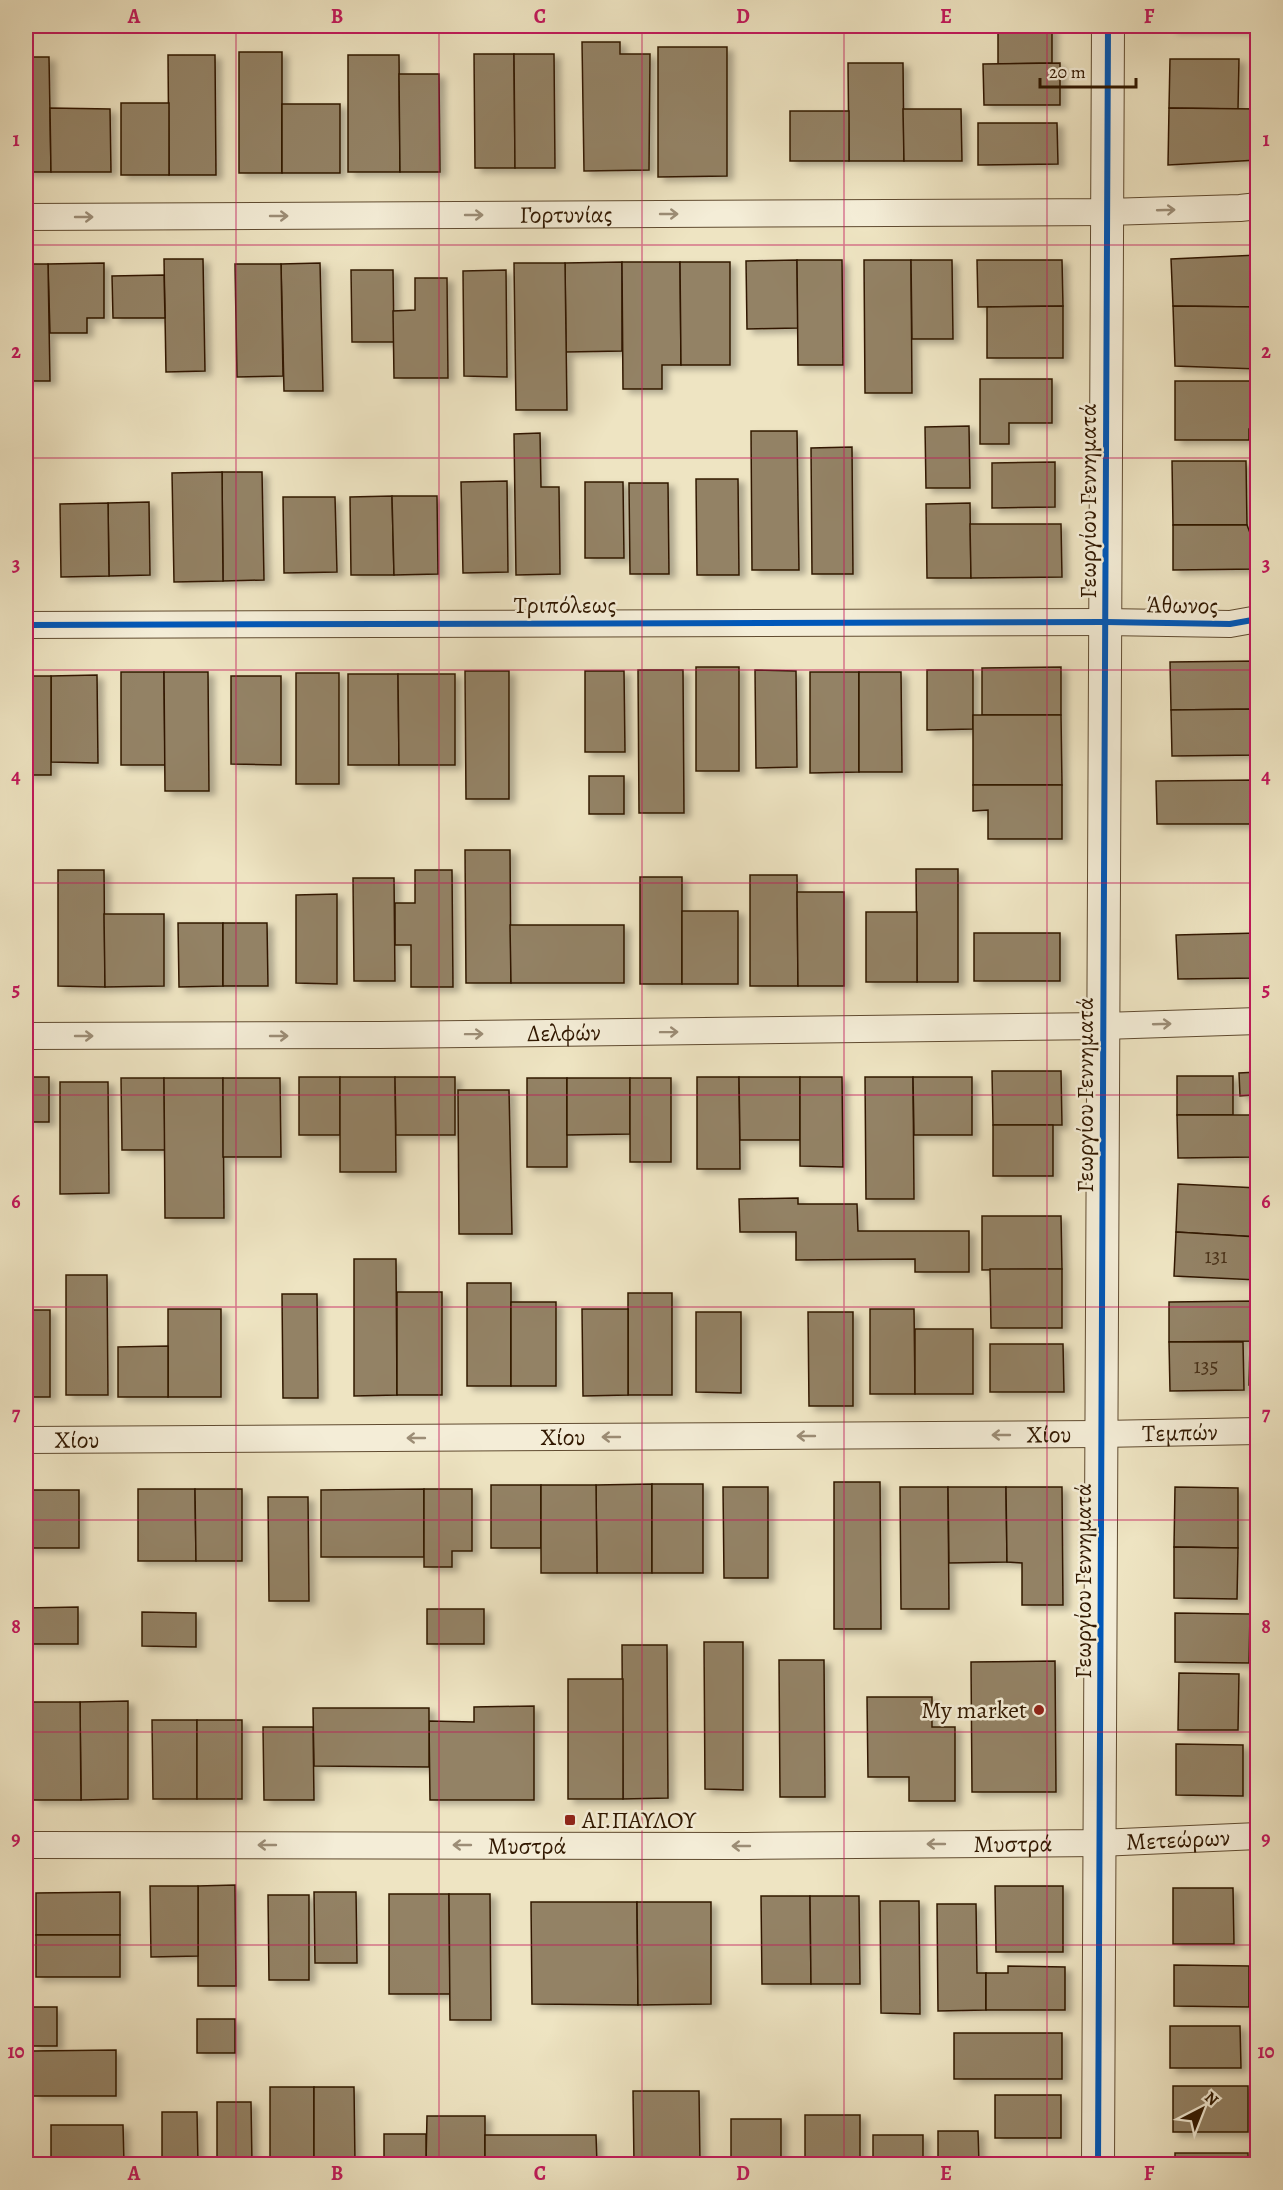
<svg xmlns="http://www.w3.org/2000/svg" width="1283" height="2190" viewBox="0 0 1283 2190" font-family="Alegreya,serif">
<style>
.building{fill:#938265;stroke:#311800;stroke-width:1.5;filter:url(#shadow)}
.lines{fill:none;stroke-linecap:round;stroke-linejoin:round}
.minor-casing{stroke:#604b30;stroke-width:28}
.tertiary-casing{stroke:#604b30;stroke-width:34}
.minor{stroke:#f4edd7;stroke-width:26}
.tertiary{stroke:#f4edd7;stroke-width:32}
.cycleway-casing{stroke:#f4edd7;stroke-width:10}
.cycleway{stroke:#0057b8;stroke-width:6}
.oneway{stroke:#9c8d76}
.grid{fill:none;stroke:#c2185b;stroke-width:1.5;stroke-opacity:0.55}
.poi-dot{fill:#8f2418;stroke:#f4edd7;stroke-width:2}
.labels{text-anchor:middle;stroke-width:5;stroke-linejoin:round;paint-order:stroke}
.number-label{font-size:21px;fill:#4a3219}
.street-label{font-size:24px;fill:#311800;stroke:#f4edd7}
.poi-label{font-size:24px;fill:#311800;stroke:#f4edd7;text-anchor:end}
.neatline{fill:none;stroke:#c2185b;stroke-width:2}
.grid-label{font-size:20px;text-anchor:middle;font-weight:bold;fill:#c2185b}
</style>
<defs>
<filter id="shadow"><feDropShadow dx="6" dy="4" stdDeviation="3" flood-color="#0004"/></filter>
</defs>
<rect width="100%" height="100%" fill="#eee4c2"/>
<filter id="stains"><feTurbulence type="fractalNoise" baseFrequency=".00333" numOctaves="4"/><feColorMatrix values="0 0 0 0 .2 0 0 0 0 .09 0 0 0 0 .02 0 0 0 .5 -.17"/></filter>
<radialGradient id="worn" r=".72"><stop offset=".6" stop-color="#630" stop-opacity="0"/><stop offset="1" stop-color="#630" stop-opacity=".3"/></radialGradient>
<g class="building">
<polygon points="998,26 1052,26 1052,63 998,64"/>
<rect x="1171" y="26" width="76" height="3"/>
<polygon points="582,42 620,42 620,54 650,54 649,170 584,171"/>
<polygon points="658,47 727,47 727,176 658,177"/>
<rect x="239" y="52" width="43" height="121"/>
<polygon points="474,54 514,54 515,168 475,168"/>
<polygon points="514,54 554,54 555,168 515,168"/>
<polygon points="168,55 215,55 216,175 169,175"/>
<polygon points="348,55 399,55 400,172 348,172"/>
<polygon points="26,57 49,57 51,172 26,172"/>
<polygon points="1170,59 1239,59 1238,109 1169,108"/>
<polygon points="848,63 903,63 904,161 849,161"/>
<polygon points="1060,63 1060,105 984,105 983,64"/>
<polygon points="399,74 439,74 440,172 400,172"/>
<rect x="121" y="103" width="48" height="72"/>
<rect x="282" y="104" width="58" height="69"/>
<polygon points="50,108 110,109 111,172 51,172"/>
<polygon points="1169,108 1258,109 1258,160 1168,165"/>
<polygon points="903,109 961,109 962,161 904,161"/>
<rect x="790" y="111" width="59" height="50"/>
<polygon points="978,123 1057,123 1058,164 978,165"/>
<polygon points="1258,255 1258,307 1173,306 1171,259"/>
<polygon points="164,259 203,259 205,371 166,372"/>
<polygon points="797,260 798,328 747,329 746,261"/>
<polygon points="797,260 842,260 843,365 798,365"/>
<polygon points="864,260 911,260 912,393 865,393"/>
<polygon points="911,260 952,260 953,339 912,339"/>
<polygon points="977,260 1062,260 1063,306 978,307"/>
<polygon points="622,262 622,351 566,352 565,263"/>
<polygon points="622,262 680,262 681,365 662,365 662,389 623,389"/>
<polygon points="680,262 730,262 730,365 681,365"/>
<polygon points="104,263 104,318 87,318 87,333 50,333 48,264"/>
<polygon points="320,263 323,391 284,391 281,264"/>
<polygon points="514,263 565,263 567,410 516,410"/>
<polygon points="26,264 48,264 50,381 26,381"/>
<polygon points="235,264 281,264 283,376 237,377"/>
<polygon points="351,270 393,270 394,342 352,342"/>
<polygon points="506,270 507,377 464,376 463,271"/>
<polygon points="164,275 165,318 113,318 112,276"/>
<polygon points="415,278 447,278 448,378 394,378 393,311 415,310"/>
<polygon points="1063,306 1063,358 987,358 987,307"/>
<polygon points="1173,306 1258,307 1258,369 1175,366"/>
<polygon points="980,379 1052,379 1052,423 1009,423 1009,444 980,444"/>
<polygon points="1175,381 1258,381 1258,429 1249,429 1249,440 1175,440"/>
<polygon points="969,426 970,488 926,488 925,427"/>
<polygon points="751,431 797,431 799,570 752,570"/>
<polygon points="540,433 541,487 559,487 560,574 516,575 514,434"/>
<polygon points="852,447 853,574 812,574 811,448"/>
<polygon points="1172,461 1246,461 1247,525 1173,525"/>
<polygon points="1055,462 1055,507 992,508 992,463"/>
<polygon points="222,472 262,472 264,580 223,581"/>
<polygon points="222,472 223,581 174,582 172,473"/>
<polygon points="696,479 738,479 739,575 697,575"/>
<polygon points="507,481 508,572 463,573 461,482"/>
<polygon points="585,482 623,482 624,558 585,558"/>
<polygon points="629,483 668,483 669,574 630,574"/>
<polygon points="392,496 394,575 351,575 350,497"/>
<polygon points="392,496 437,496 438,574 394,575"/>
<polygon points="283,497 335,497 337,572 284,573"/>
<polygon points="149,502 150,575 109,576 108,503"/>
<polygon points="108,503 109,576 61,577 60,504"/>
<polygon points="970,503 971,578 927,578 926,504"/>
<polygon points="970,524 1061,524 1062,577 971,578"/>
<polygon points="1173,525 1247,525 1258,554 1258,569 1173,570"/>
<polygon points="1258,661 1258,709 1171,710 1170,662"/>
<rect x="696" y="667" width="43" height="104"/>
<polygon points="1061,667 1061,715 982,715 982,668"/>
<polygon points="638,670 683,670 684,813 639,813"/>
<polygon points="755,670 796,671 797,767 756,768"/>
<polygon points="927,670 973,670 973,729 927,730"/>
<polygon points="465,671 509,671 509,799 466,799"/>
<polygon points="585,671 624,671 625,752 585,752"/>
<polygon points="121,672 164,672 165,765 121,765"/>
<polygon points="164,672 208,672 209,791 165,791"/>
<polygon points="810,672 859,672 859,772 810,773"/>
<polygon points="859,672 901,672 902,772 859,772"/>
<rect x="296" y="673" width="43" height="111"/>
<polygon points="348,674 398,674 399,765 348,765"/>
<polygon points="398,674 455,674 455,765 399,765"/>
<polygon points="97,675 98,763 51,762 51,676"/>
<rect x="26" y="676" width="25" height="99"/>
<polygon points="231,676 281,676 281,765 231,764"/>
<polygon points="1258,709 1258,755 1172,756 1171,710"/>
<polygon points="973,715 1061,715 1062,785 973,785"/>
<rect x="589" y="776" width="35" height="38"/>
<polygon points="1258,780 1258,824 1157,824 1156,781"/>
<polygon points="973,785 1062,785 1062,839 988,839 988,810 973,811"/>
<polygon points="465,850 510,850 511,983 466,983"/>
<polygon points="916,869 958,869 958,982 917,982"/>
<polygon points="58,870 104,870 105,987 58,986"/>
<polygon points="415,870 452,870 453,987 411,987 411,945 395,945 395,903 415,903"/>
<polygon points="750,875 797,875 798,986 750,986"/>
<rect x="640" y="877" width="42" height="107"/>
<polygon points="353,878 394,878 395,981 354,981"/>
<polygon points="797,892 844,892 844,986 798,986"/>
<polygon points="337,894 337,984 296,983 296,895"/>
<rect x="682" y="911" width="56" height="73"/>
<rect x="866" y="912" width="51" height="70"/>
<polygon points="104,914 164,914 164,986 105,987"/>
<polygon points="178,923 223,923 223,986 179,987"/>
<polygon points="223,923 267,923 268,986 223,986"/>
<polygon points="510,925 624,925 624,983 511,983"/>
<rect x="974" y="933" width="86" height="48"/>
<polygon points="1258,933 1258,978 1178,979 1176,935"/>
<polygon points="992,1071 1061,1071 1062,1125 993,1125"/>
<polygon points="1258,1072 1258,1111 1253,1112 1253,1095 1240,1096 1239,1073"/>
<rect x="1177" y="1076" width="56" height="39"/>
<polygon points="26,1077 49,1077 49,1122 29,1122 29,1104 26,1104"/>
<rect x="299" y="1077" width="41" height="58"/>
<polygon points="340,1077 395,1077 396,1172 340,1172"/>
<polygon points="395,1077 455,1077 455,1135 396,1135"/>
<polygon points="697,1077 739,1077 740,1169 697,1169"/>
<polygon points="739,1077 800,1077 800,1140 740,1140"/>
<polygon points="800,1077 842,1077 843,1167 800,1166"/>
<polygon points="865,1077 913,1077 914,1199 866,1199"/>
<polygon points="913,1077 972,1077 972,1135 914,1135"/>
<polygon points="121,1078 164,1078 165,1150 122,1150"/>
<polygon points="164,1078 223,1078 224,1218 165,1218"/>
<polygon points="223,1078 280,1078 281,1157 223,1157"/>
<rect x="527" y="1078" width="40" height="89"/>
<polygon points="567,1078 630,1078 630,1134 567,1135"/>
<rect x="630" y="1078" width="41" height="84"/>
<polygon points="60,1082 108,1082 109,1193 60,1194"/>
<polygon points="458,1090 509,1090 512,1234 459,1234"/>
<polygon points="1177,1115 1254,1115 1255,1157 1178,1158"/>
<rect x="993" y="1125" width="60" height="51"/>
<polygon points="1178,1184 1258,1188 1258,1237 1176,1232"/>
<polygon points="798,1198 798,1204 857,1204 858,1231 969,1231 969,1272 915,1272 915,1259 796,1260 796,1232 740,1232 739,1199"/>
<polygon points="982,1216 1061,1216 1062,1269 982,1270"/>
<polygon points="1176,1232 1258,1237 1258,1280 1174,1276"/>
<polygon points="354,1259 396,1259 397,1395 354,1396"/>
<polygon points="990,1269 1062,1269 1062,1328 991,1328"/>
<polygon points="66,1275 107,1275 108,1395 66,1395"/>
<rect x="467" y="1283" width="44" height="103"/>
<rect x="397" y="1292" width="45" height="103"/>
<rect x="628" y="1293" width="44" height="102"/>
<polygon points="282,1294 317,1294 318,1398 283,1398"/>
<polygon points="1256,1301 1256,1341 1169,1342 1169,1302"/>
<rect x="511" y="1302" width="45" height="84"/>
<rect x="168" y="1309" width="53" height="88"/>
<polygon points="582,1309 628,1309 628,1395 583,1396"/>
<polygon points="870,1309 914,1309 915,1394 870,1394"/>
<rect x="26" y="1310" width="24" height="87"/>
<polygon points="696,1312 741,1312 741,1393 696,1392"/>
<polygon points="808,1312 853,1312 853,1406 809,1406"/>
<rect x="915" y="1329" width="58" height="65"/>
<polygon points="1169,1342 1243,1342 1244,1390 1170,1391"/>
<polygon points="990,1344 1063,1344 1064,1392 990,1392"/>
<polygon points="1250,1345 1258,1345 1258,1385 1249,1385"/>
<polygon points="168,1346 168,1397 118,1397 118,1347"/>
<polygon points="834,1482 880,1482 881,1629 834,1629"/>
<polygon points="652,1484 652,1573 597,1573 596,1485"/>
<rect x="652" y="1484" width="51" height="89"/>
<rect x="491" y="1485" width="50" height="63"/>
<polygon points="541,1485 596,1485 597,1573 541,1573"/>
<polygon points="723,1487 768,1487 768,1578 724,1578"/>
<polygon points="900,1487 948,1487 949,1609 901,1609"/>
<polygon points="948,1487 1006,1487 1007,1562 949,1563"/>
<polygon points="1006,1487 1062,1487 1063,1605 1022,1605 1022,1563 1007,1562"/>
<polygon points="1175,1487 1238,1488 1238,1548 1174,1547"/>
<polygon points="138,1489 195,1489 196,1561 138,1561"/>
<polygon points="195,1489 242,1489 242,1561 196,1561"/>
<polygon points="424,1489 424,1557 321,1557 321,1490"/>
<polygon points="424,1489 472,1489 472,1551 452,1551 452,1567 424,1567"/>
<rect x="26" y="1490" width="53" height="58"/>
<polygon points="268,1497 308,1497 309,1601 269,1601"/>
<polygon points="1174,1547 1238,1548 1237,1599 1174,1598"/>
<polygon points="78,1607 78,1644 26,1644 26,1608"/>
<rect x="427" y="1609" width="57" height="35"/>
<polygon points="142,1612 196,1613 196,1647 142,1646"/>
<polygon points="1175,1613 1250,1614 1249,1663 1175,1662"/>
<polygon points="704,1642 743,1642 743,1790 705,1789"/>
<polygon points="622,1645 667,1645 668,1798 623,1799"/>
<polygon points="779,1660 824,1660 825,1797 780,1797"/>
<polygon points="1055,1661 1056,1792 972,1792 971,1662"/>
<polygon points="1179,1673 1239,1674 1238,1730 1178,1730"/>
<rect x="568" y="1679" width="55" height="120"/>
<polygon points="867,1697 932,1697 932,1727 955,1727 955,1801 909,1801 909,1777 868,1777"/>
<polygon points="128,1701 128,1799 81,1800 80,1702"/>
<polygon points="32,1702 80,1702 81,1800 33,1800"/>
<polygon points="534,1706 534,1800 430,1800 429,1721 474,1722 474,1707"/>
<polygon points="313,1708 429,1708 429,1767 314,1766"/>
<polygon points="152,1720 197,1720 197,1799 153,1799"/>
<rect x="197" y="1720" width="45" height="79"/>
<polygon points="263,1727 313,1727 314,1800 264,1800"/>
<polygon points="1176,1744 1243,1745 1243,1796 1176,1795"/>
<polygon points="235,1885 236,1986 198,1986 198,1886"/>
<polygon points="150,1886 198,1886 198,1956 151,1957"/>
<polygon points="995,1886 1063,1886 1063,1952 996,1952"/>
<polygon points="1173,1888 1233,1888 1234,1944 1173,1944"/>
<polygon points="120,1892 120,1935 36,1935 36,1893"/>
<polygon points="314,1892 356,1892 357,1963 315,1963"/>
<polygon points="389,1894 449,1894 450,1994 389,1994"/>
<polygon points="449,1894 490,1894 491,2020 450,2020"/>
<polygon points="268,1895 309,1895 309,1980 269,1980"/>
<polygon points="761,1896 810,1896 811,1984 762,1984"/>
<polygon points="810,1896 859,1896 860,1984 811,1984"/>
<polygon points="880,1901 919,1901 920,2014 881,2013"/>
<polygon points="531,1902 637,1902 638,2005 532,2004"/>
<polygon points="637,1902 711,1902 711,2004 638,2005"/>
<polygon points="937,1904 976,1904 977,1973 986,1973 986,2010 938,2011"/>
<rect x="36" y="1935" width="84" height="42"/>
<polygon points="1174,1965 1249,1966 1249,2007 1174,2006"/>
<polygon points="1008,1966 1065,1967 1065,2010 986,2010 986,1973 1008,1973"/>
<rect x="32" y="2007" width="25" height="39"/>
<rect x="197" y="2019" width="38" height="34"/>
<polygon points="1170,2026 1240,2026 1241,2068 1170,2068"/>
<rect x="954" y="2033" width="108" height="46"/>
<polygon points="116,2050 116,2096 33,2096 33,2051"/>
<rect x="1173" y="2086" width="75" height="46"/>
<rect x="270" y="2087" width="44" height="77"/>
<polygon points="314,2087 354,2087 355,2164 314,2164"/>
<polygon points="633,2091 699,2091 700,2164 634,2164"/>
<rect x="995" y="2095" width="66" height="43"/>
<polygon points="217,2102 251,2102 252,2164 217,2164"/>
<polygon points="162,2112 197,2112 198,2164 162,2164"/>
<rect x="805" y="2115" width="55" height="49"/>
<polygon points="427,2116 485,2116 485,2164 426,2164"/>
<rect x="731" y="2119" width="50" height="45"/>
<polygon points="51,2125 123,2125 124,2164 51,2164"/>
<polygon points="938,2131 978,2131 979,2164 938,2164"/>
<rect x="384" y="2134" width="42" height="30"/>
<polygon points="485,2135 596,2135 597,2164 485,2164"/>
<rect x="873" y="2135" width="50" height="29"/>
<rect x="1175" y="2153" width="73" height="11"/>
<rect x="993" y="2158" width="68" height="6"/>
</g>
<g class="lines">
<g class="minor-casing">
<g id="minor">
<path id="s1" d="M26,217L1107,212L1240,208L1258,206"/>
<polyline points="26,625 1105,622 1230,624 1258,619"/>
<path id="s2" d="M26,1036L380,1035L1103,1026L1258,1021"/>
<path id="s3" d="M26,1440L1101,1434L1258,1431"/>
<path id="s4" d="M26,1845L746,1846L1099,1843L1258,1836"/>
</g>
</g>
<g class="tertiary-casing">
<polyline id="tertiary" points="1098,2164 1108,26"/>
</g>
<use href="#minor" class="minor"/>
<use href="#tertiary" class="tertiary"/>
<g class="cycleway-casing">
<g id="cycleway">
<polyline points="26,625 1105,622 1230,624 1258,619"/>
<polyline points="1098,2164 1108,26"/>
</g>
</g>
<use href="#cycleway" class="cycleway"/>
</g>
<defs><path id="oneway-shaft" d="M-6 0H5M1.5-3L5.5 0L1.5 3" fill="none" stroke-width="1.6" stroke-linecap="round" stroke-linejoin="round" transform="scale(1.5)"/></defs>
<g class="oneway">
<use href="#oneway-shaft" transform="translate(1166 210) rotate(-2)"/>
<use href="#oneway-shaft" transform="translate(669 214)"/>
<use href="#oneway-shaft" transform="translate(474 215)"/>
<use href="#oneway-shaft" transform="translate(279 216)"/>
<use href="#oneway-shaft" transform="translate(84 217)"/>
<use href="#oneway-shaft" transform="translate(1162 1024) rotate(-2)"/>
<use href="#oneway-shaft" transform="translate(669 1032) rotate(-1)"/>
<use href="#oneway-shaft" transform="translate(474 1034) rotate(-1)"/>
<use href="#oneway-shaft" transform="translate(84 1036)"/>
<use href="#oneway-shaft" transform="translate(279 1036)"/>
<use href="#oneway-shaft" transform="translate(1001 1435) rotate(180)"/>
<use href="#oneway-shaft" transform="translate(806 1436) rotate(180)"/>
<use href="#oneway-shaft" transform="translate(611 1437) rotate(180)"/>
<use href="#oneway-shaft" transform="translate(416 1438) rotate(180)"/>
<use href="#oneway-shaft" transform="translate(936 1844) rotate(180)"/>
<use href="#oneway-shaft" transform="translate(267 1845) rotate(-180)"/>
<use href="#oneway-shaft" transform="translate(462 1845) rotate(-180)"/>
<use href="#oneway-shaft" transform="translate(741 1846) rotate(180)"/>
</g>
<path class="grid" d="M236,26V2164M439,26V2164M642,26V2164M844,26V2164M1047,26V2164M26,245H1258M26,458H1258M26,670H1258M26,883H1258M26,1095H1258M26,1307H1258M26,1520H1258M26,1732H1258M26,1945H1258"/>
<g class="poi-dot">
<circle cx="1039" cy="1710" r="6"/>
<rect x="564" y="1814" width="12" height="12" rx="3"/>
</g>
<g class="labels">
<g class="number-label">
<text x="1216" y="1263">131</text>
<text x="1206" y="1373">135</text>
</g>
<g class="street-label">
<text dy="8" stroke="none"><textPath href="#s1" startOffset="540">Γορτυνίας</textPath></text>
<text transform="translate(1088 501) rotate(-90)" y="8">Γεωργίου Γεννηματά</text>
<text x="565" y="613">Τριπόλεως</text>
<text transform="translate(1182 605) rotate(1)" y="8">Άθωνος</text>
<text dy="8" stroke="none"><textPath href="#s2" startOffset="538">Δελφών</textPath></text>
<text transform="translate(1085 1095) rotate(-90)" y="8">Γεωργίου Γεννηματά</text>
<text dy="8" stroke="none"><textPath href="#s3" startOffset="1154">Τεμπών</textPath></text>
<text dy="8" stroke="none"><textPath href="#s3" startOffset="1023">Χίου</textPath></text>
<text dy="8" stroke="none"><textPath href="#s3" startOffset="537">Χίου</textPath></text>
<text dy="8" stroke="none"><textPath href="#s3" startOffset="51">Χίου</textPath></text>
<text transform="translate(1083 1581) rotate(-90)" y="8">Γεωργίου Γεννηματά</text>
<text dy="8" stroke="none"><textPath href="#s4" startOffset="1152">Μετεώρων</textPath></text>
<text dy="8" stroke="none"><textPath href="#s4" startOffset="987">Μυστρά</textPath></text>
<text dy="8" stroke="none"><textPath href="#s4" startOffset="501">Μυστρά</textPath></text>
</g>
<g class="poi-label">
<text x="1027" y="1718">My market</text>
<text x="582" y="1828" text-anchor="start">ΑΓ.ΠΑΥΛΟΥ</text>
</g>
</g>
<rect width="1283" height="2190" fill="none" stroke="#eee4c2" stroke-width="66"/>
<g transform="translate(1202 2109) rotate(42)" stroke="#f4edd7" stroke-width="4.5" paint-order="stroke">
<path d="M0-4.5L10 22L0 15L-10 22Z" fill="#311800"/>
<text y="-9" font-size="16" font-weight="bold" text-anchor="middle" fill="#311800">N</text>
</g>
<path d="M1040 78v9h96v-9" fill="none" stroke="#311800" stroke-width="3"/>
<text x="1049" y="78" font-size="18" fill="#311800" stroke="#f4edd7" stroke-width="4.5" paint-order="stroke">20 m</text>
<rect x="33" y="33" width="1217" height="2124" class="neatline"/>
<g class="grid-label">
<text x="134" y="23">A</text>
<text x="337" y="23">B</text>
<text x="540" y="23">C</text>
<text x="743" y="23">D</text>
<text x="946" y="23">E</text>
<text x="1149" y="23">F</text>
<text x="16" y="146">1</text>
<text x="1266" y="146">1</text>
<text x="16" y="358">2</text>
<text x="1266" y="358">2</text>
<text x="16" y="571">3</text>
<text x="1266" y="571">3</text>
<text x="16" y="783">4</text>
<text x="1266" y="783">4</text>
<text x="16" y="996">5</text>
<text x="1266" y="996">5</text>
<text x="16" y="1208">6</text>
<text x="1266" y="1208">6</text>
<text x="16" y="1420">7</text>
<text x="1266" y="1420">7</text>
<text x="16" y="1633">8</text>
<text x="1266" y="1633">8</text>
<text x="16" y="1845">9</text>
<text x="1266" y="1845">9</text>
<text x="16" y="2058">10</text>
<text x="1266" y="2058">10</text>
<text x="134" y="2180">A</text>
<text x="337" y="2180">B</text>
<text x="540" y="2180">C</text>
<text x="743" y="2180">D</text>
<text x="946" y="2180">E</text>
<text x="1149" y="2180">F</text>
</g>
<rect width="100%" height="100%" filter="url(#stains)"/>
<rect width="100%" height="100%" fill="url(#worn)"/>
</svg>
